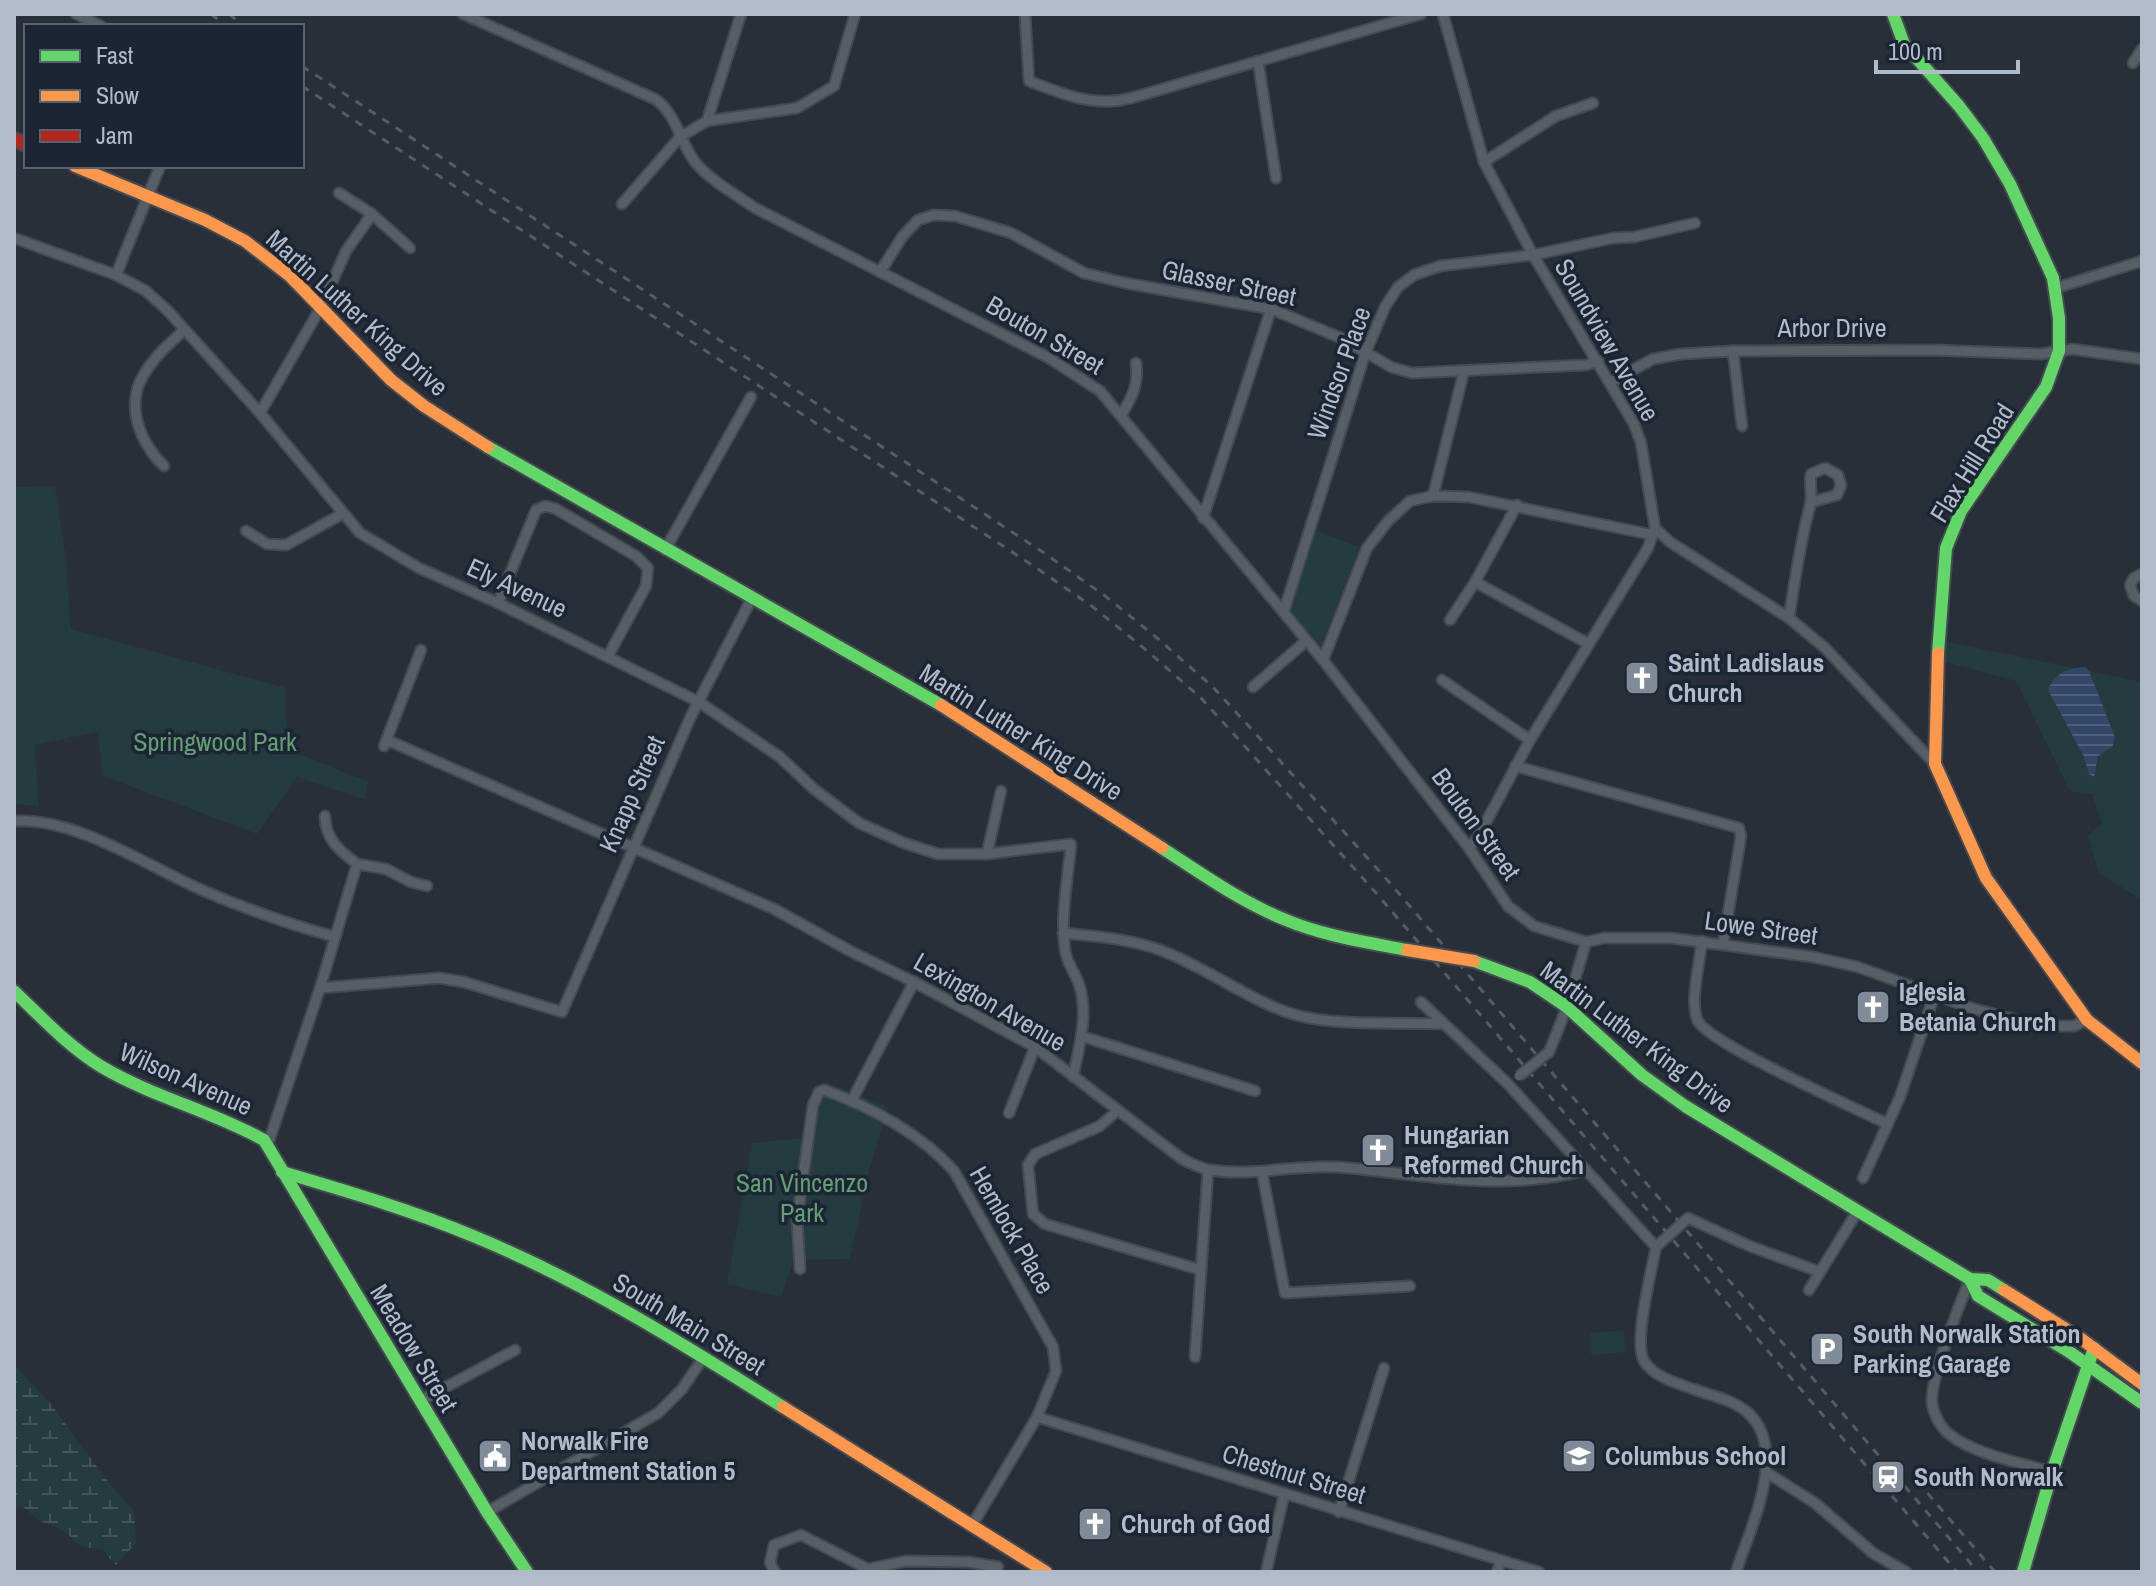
<svg xmlns="http://www.w3.org/2000/svg" width="2156" height="1586" viewBox="0 0 2156 1586" font-family="'Archivo Narrow',sans-serif">
<style>
.green{fill:#243b40}
.wetland{fill:url(#wetland-marsh)}
.water{fill:url(#water-rules)}
.lines{fill:none;stroke-linecap:round;stroke-linejoin:round}
.street-casing{stroke:#454a52;stroke-width:13}
.fast-casing{stroke:#454a52;stroke-width:16}
.slow-casing{stroke:#454a52;stroke-width:16}
.jam-casing{stroke:#454a52;stroke-width:16}
.street{stroke:#585e66;stroke-width:9}
.fast{stroke:#63d668;stroke-width:12}
.slow{stroke:#ff974d;stroke-width:12}
.jam{stroke:#b3261e;stroke-width:12}
.rail{stroke:#575c64;stroke-width:3;stroke-dasharray:8 8;stroke-linecap:butt}
.street-bridge-casing{stroke:#454a52;stroke-width:13;stroke-linecap:butt}
.slow-bridge-casing{stroke:#454a52;stroke-width:16;stroke-linecap:butt}
.street-bridge{stroke:#585e66;stroke-width:9}
.slow-bridge{stroke:#ff974d;stroke-width:12}
.labels{text-anchor:middle;stroke-width:7;stroke-linejoin:round;paint-order:stroke}
.street-label{font-size:26px;fill:#b1bbca;stroke:#1b2534}
.poi-label{font-size:26px;font-weight:bold;fill:#b1bbca;stroke:#1b2534;text-anchor:start}
.park-label{font-size:26px;fill:#669e74;stroke:#1b2534}
</style>
<defs>
<pattern id="wetland-marsh" width="20" height="14" patternUnits="userSpaceOnUse" patternTransform="scale(2)"><rect width="20" height="14" fill="#243b40"/><path d="M1 5h8M5 5V1M11 12h8M15 12V8" fill="none" stroke="#41555a"/></pattern>
<pattern id="water-rules" width="6" height="5" patternUnits="userSpaceOnUse" patternTransform="scale(2)"><rect width="6" height="5" fill="#324665"/><path d="M0 2.5h6" fill="none" stroke="#4d5f7a"/></pattern>
</defs>
<rect width="100%" height="100%" fill="#282f39"/>
<g class="green">
<polygon points="55,486 65,551 71,629 286,688 287,749 368,782 365,800 297,777 257,834 103,776 97,732 35,745 39,806 14,804 14,487"/>
<polygon points="1314,530 1360,547 1321,646 1288,610"/>
<polygon points="1943,641 2142,682 2142,900 2099,873 2088,836 2102,823 2092,794 2070,791 2016,681 1942,661"/>
<polygon points="827,1082 888,1107 869,1171 850,1259 794,1260 781,1297 727,1284 752,1143 804,1138 810,1097"/>
<polygon points="1624,1330 1626,1352 1591,1355 1590,1333"/>
</g>
<polygon class="wetland" points="14,1365 50,1403 110,1484 134,1511 136,1543 116,1565 101,1549 82,1547 62,1529 40,1521 22,1506 14,1508"/>
<path class="water" d="M2085,667L2089,671L2115,737L2113,746L2098,756L2094,777L2089,774L2084,757L2048,690C2054,674 2068,668 2085,667Z"/>
<g class="lines">
<g class="street-casing">
<g id="street">
<polyline points="76,14 101,26"/>
<path d="M463,14L655,99C676,113 680,142 695,162C711,181 735,194 755,208L1049,358L1100,391L1323,660L1469,848L1508,906L1534,926L1586,942L1604,938H1671L1813,957L1858,967L1971,1008L2040,1026H2074L2087,1020"/>
<path d="M1025,14L1029,81C1063,94 1094,108 1131,98L1421,14"/>
<polyline points="1443,14 1484,162 1533,255 1634,424 1641,443 1655,528 1670,542 1789,618 1825,648 1935,764"/>
<polyline points="1258,61 1276,178"/>
<polyline points="2133,63 2142,49"/>
<polyline points="707,121 741,14"/>
<polyline points="1484,162 1556,116 1593,103"/>
<polyline points="339,193 372,214 410,248"/>
<polyline points="622,204 680,137 707,121 797,108 834,86 855,14"/>
<path d="M14,238L116,275L146,291L168,311L260,413L360,533L419,568L498,603L699,702L780,757L814,789L859,823L904,843L938,854H987L1071,844C1068,878 1060,916 1065,950C1066,961 1075,973 1079,984C1089,1014 1079,1047 1073,1077"/>
<polyline points="880,272 902,237 918,220 934,215 955,216 1011,233 1084,273 1125,283 1271,309 1341,338 1391,367 1412,373 1586,365 1598,361"/>
<polyline points="116,275 160,166"/>
<polyline points="2056,288 2142,261"/>
<polyline points="1733,351 1742,426"/>
<polyline points="1611,382 1653,359 1681,354 1733,351 1932,350 2041,354 2072,349 2142,359"/>
<polyline points="260,413 321,307 346,251 372,214"/>
<path d="M1121,415C1132,398 1139,384 1136,363"/>
<path d="M164,466C141,444 125,407 143,376C153,358 169,344 184,330"/>
<polyline points="1433,496 1464,371"/>
<polyline points="1203,518 1271,309"/>
<polyline points="246,531 267,544 286,545 342,514"/>
<polyline points="665,550 751,397"/>
<polyline points="2142,574 2134,578 2130,585 2134,596 2142,601"/>
<polyline points="1475,582 1589,644"/>
<polyline points="498,603 536,510 545,506 556,509 636,556 648,568 646,586 608,656"/>
<polyline points="1284,611 1365,354 1385,307 1398,287 1414,275 1440,266 1533,255 1613,238 1634,237 1695,223"/>
<path d="M1789,618C1795,580 1800,542 1810,506C1813,496 1809,485 1811,474L1825,468L1838,475L1841,485L1837,495L1812,502"/>
<polyline points="1450,620 1475,582 1517,505"/>
<polyline points="1323,660 1367,548 1388,521 1410,501 1433,496 1469,497 1653,535"/>
<polyline points="1442,680 1530,740"/>
<polyline points="1253,687 1306,641"/>
<path d="M387,740L774,909L852,952L914,982L1035,1047L1182,1159C1191,1163 1201,1169 1211,1170C1253,1177 1296,1164 1338,1167C1422,1174 1503,1193 1586,1170"/>
<polyline points="384,746 421,650"/>
<polyline points="1515,766 1739,828 1741,836 1723,944"/>
<path d="M14,821C75,817 147,866 202,890C245,909 289,924 335,937"/>
<polyline points="1469,848 1478,837 1530,740 1648,548 1654,530"/>
<polyline points="987,854 1001,791"/>
<polyline points="357,864 386,869 411,882 427,886"/>
<path d="M1063,933C1099,937 1136,939 1170,954C1213,972 1252,1002 1296,1015C1334,1026 1401,1022 1442,1024"/>
<path d="M1702,941C1700,962 1689,1003 1698,1021C1710,1044 1857,1109 1888,1124"/>
<polyline points="320,988 439,978 464,982 562,1012 691,716 752,598"/>
<polyline points="1421,1002 1508,1084 1656,1247"/>
<polyline points="1081,1036 1255,1091"/>
<polyline points="1549,1052 1567,1007 1586,942"/>
<polyline points="852,1100 914,982"/>
<polyline points="1117,1111 1100,1126 1035,1154 1028,1165 1033,1214 1045,1224 1201,1270"/>
<polyline points="1009,1113 1035,1047"/>
<path d="M268,1144L320,988L357,864C340,851 325,839 325,816"/>
<polyline points="1262,1172 1285,1293 1410,1286"/>
<polyline points="1863,1178 1900,1097 1934,996"/>
<path d="M1656,1247C1652,1269 1633,1343 1644,1361C1655,1378 1679,1384 1696,1390C1713,1396 1733,1400 1747,1412C1790,1449 1750,1528 1736,1572"/>
<polyline points="1656,1247 1688,1218 1747,1245 1820,1272"/>
<path d="M800,1269L797,1220L813,1105L819,1092L824,1090C871,1107 921,1134 954,1171L1053,1347L1056,1371L1037,1417L971,1527"/>
<path d="M1970,1279C1960,1303 1930,1379 1932,1402C1933,1413 1940,1427 1949,1434C1973,1454 2022,1463 2052,1472"/>
<polyline points="1809,1290 1857,1212"/>
<polyline points="1195,1357 1208,1170"/>
<polyline points="420,1401 515,1350"/>
<polyline points="1037,1417 1539,1572"/>
<polyline points="1766,1472 1815,1503 1873,1553 1906,1572"/>
<polyline points="487,1512 658,1413 682,1389 704,1357"/>
<polyline points="1339,1512 1384,1368"/>
<polyline points="775,1572 770,1563 774,1545 801,1535 868,1569 906,1561 969,1562 998,1567"/>
<polyline points="1266,1572 1284,1495"/>
<polyline points="1497,1572 1501,1560"/>
</g>
</g>
<g class="fast-casing">
<g id="fast">
<polyline points="1893,14 1904,44 1959,106 1983,138 2010,184 2053,278 2059,318 2059,351 2046,387 1961,511 1946,548 1938,653"/>
<polyline points="488,447 941,705"/>
<path d="M1162,848C1202,874 1241,902 1286,920C1324,936 1366,942 1407,950"/>
<polyline points="1474,961 1530,982 1567,1007 1642,1075 1685,1106 1970,1279 1988,1280 2004,1290"/>
<path d="M14,991C42,1018 69,1047 102,1067C153,1097 212,1111 264,1140L487,1512L527,1572"/>
<path d="M282,1172C346,1191 411,1210 473,1236C583,1281 683,1344 783,1407"/>
<polyline points="1970,1279 1978,1296 2071,1353 2142,1403"/>
<polyline points="2023,1572 2052,1472 2094,1348"/>
</g>
</g>
<g class="slow-casing">
<g id="slow">
<polyline points="75,166 205,220 245,241 290,276 391,380 424,406 488,447"/>
<polyline points="1938,653 1935,764 1986,878 2087,1020 2142,1063"/>
<polyline points="941,705 1162,848"/>
<polyline points="2004,1290 2080,1338 2142,1384"/>
<polyline points="783,1407 1046,1572"/>
</g>
</g>
<g class="jam-casing">
<polyline id="jam" points="14,139 26,145"/>
</g>
<use href="#street" class="street"/>
<use href="#fast" class="fast"/>
<use href="#slow" class="slow"/>
<use href="#jam" class="jam"/>
<g class="rail">
<polyline points="211,14 226,26"/>
<polyline points="229,14 244,26"/>
<polyline points="302,66 1044,553 1104,595 1157,638 1213,687 1245,722 1390,883 1978,1572"/>
<polyline points="302,86 1035,567 1093,607 1146,650 1201,698 1232,732 1377,894 1957,1572"/>
<polyline points="1917,1481 1995,1572"/>
</g>
<g class="street-bridge-casing">
<polyline id="street-bridge" points="1519,1076 1549,1052"/>
</g>
<g class="slow-bridge-casing">
<polyline id="slow-bridge" points="1407,950 1474,961"/>
</g>
<use href="#street-bridge" class="street-bridge"/>
<use href="#slow-bridge" class="slow-bridge"/>
</g>
<defs>
<g id="church-square" transform="scale(1.8)"><rect x="-9" y="-9" width="18" height="18" rx="4" fill="#818a97" stroke="#1b2534"/><path d="M-1.2-6h2.4v3.5h3.3v2.4h-3.3V6h-2.4V-.1h-3.3v-2.4h3.3Z" fill="#fff"/></g>
<g id="parking-square" transform="scale(1.8)"><rect x="-9" y="-9" width="18" height="18" rx="4" fill="#818a97" stroke="#1b2534"/><path d="M-3.5-5.5H1a3.5 3.5 0 0 1 0 7H-1V5.5H-3.5ZM-1-3.4V-.6H.8a1.4 1.4 0 0 0 0-2.8Z" fill="#fff"/></g>
<g id="civic-square" transform="scale(1.8)"><rect x="-9" y="-9" width="18" height="18" rx="4" fill="#818a97" stroke="#1b2534"/><path d="M-.6-6.5H3V-4.5H.6V-3L4-1V1h2V6H-6V1h2V-1L-.6-3ZM-1.2 2.5V6h2.4V2.5Z" fill="#fff"/></g>
<g id="school-square" transform="scale(1.8)"><rect x="-9" y="-9" width="18" height="18" rx="4" fill="#818a97" stroke="#1b2534"/><path d="M0-5L7-2L0 1L-7-2ZM-4 1L0 2.5L4 1V4Q0 6-4 4Z" fill="#fff"/></g>
<g id="station-square" transform="scale(1.8)"><rect x="-9" y="-9" width="18" height="18" rx="4" fill="#818a97" stroke="#1b2534"/><path d="M-3-6H3Q5-6 5-4V2Q5 4 3 4L4.5 6H3L1.5 4h-3L-3 6H-4.5L-3 4Q-5 4-5 2V-4Q-5-6-3-6ZM-3.5-4v3h7v-3ZM-3.5 1v1.5H-2V1ZM2 1v1.5H3.5V1Z" fill="#fff"/></g>
</defs>
<g fill-rule="evenodd">
<use href="#church-square" x="1642" y="678"/>
<use href="#church-square" x="1873" y="1007"/>
<use href="#church-square" x="1378" y="1150"/>
<use href="#parking-square" x="1827" y="1349"/>
<use href="#civic-square" x="495" y="1456"/>
<use href="#school-square" x="1579" y="1456"/>
<use href="#station-square" x="1888" y="1477"/>
<use href="#church-square" x="1095" y="1524"/>
</g>
<g class="labels">
<g class="street-label">
<text transform="translate(1229 283) rotate(12)" y="9">Glasser Street</text>
<text transform="translate(357 313) rotate(42)" y="9">Martin Luther King Drive</text>
<text x="1832" y="337">Arbor Drive</text>
<text transform="translate(1045 335) rotate(30)" y="9">Bouton Street</text>
<text transform="translate(1607 340) rotate(60)" y="9">Soundview Avenue</text>
<text transform="translate(1339 373) rotate(-70)" y="9">Windsor Place</text>
<text transform="translate(1972 463) rotate(-58)" y="9">Flax Hill Road</text>
<text transform="translate(517 588) rotate(25)" y="9">Ely Avenue</text>
<text transform="translate(1021 732) rotate(32)" y="9">Martin Luther King Drive</text>
<text transform="translate(632 794) rotate(-66)" y="9">Knapp Street</text>
<text transform="translate(1476 824) rotate(54)" y="9">Bouton Street</text>
<text transform="translate(1761 928) rotate(8)" y="9">Lowe Street</text>
<text transform="translate(990 1002) rotate(30)" y="9">Lexington Avenue</text>
<text transform="translate(1637 1037) rotate(37)" y="9">Martin Luther King Drive</text>
<text transform="translate(186 1079) rotate(24)" y="9">Wilson Avenue</text>
<text transform="translate(1012 1230) rotate(60)" y="9">Hemlock Place</text>
<text transform="translate(689 1324) rotate(31)" y="9">South Main Street</text>
<text transform="translate(414 1348) rotate(59)" y="9">Meadow Street</text>
<text transform="translate(1294 1474) rotate(17)" y="9">Chestnut Street</text>
</g>
<g class="poi-label">
<text x="1668" y="672">Saint Ladislaus<tspan x="1668" dy="30">Church</tspan></text>
<text x="1899" y="1001">Iglesia<tspan x="1899" dy="30">Betania Church</tspan></text>
<text x="1404" y="1144">Hungarian<tspan x="1404" dy="30">Reformed Church</tspan></text>
<text x="1853" y="1343">South Norwalk Station<tspan x="1853" dy="30">Parking Garage</tspan></text>
<text x="521" y="1450">Norwalk Fire<tspan x="521" dy="30">Department Station 5</tspan></text>
<text x="1605" y="1465">Columbus School</text>
<text x="1914" y="1486">South Norwalk</text>
<text x="1121" y="1533">Church of God</text>
</g>
<g class="park-label">
<text x="215" y="751">Springwood Park</text>
<text x="802" y="1192">San Vincenzo<tspan x="802" dy="30">Park</tspan></text>
</g>
</g>
<rect width="2156" height="1586" fill="none" stroke="#b1bbca" stroke-width="32"/>
<rect x="24" y="24" width="280" height="144" fill="#1b2534" stroke="#576170" stroke-width="2"/>
<rect x="40" y="50" width="40" height="12" fill="#63d668" stroke="#576170" stroke-width="2"/>
<text x="96" y="64" font-size="24" fill="#b1bbca">Fast</text>
<rect x="40" y="90" width="40" height="12" fill="#ff974d" stroke="#576170" stroke-width="2"/>
<text x="96" y="104" font-size="24" fill="#b1bbca">Slow</text>
<rect x="40" y="130" width="40" height="12" fill="#b3261e" stroke="#576170" stroke-width="2"/>
<text x="96" y="144" font-size="24" fill="#b1bbca">Jam</text>
<path d="M1876 60v12h142v-12" fill="none" stroke="#b1bbca" stroke-width="4"/>
<text x="1888" y="60" font-size="24" fill="#b1bbca" stroke="#1b2534" stroke-width="6" paint-order="stroke">100 m</text>
</svg>
